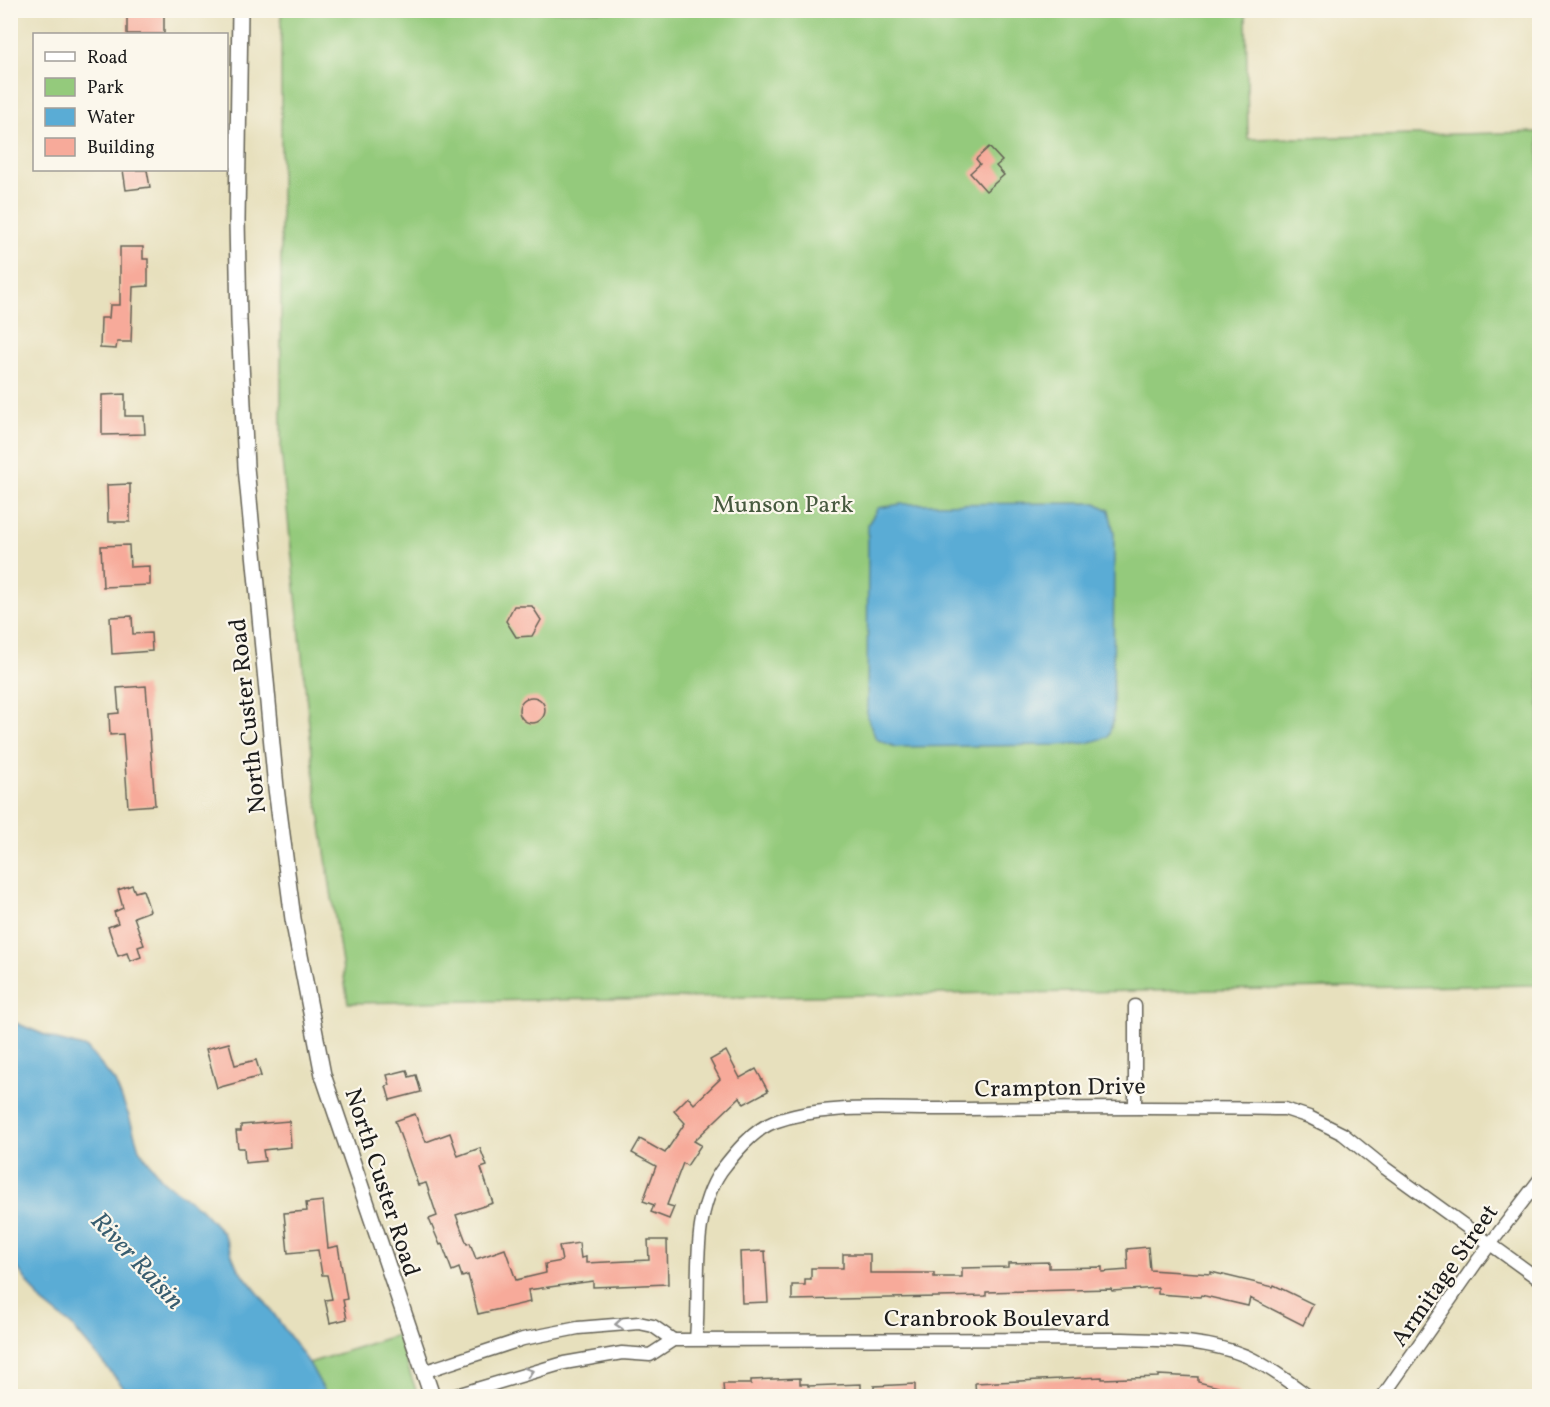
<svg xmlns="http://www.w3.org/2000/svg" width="1550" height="1407" viewBox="0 0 1550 1407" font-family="Vollkorn,serif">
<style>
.green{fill:#94ca7c;stroke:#58734c;stroke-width:1.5}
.water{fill:#5aacd5;stroke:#3b6478;stroke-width:1.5}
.building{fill:#f7aa9a}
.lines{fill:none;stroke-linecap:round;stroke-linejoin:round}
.minor-casing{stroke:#636154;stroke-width:15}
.tertiary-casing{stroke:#636154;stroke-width:18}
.minor{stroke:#fff;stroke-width:12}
.tertiary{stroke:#fff;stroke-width:15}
.oneway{stroke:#999}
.labels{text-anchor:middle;stroke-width:4.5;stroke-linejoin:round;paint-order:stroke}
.park-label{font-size:24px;fill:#46593e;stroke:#fbf7ec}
.street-label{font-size:24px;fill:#1c1c1c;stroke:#fbf7ec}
.water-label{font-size:26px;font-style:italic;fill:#385d6f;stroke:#fbf7ec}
</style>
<rect width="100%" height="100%" fill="#fbf7ec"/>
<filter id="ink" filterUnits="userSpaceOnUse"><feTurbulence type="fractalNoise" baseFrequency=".0167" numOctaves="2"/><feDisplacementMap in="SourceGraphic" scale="12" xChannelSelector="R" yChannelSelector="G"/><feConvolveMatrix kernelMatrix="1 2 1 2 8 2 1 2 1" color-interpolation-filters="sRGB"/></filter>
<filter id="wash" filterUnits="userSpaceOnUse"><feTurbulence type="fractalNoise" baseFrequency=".008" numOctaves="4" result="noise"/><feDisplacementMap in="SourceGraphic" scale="24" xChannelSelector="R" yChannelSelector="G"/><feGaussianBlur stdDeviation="1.35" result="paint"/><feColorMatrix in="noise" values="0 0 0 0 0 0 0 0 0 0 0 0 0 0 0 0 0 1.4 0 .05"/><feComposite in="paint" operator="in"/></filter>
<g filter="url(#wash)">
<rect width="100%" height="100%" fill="#e7e0bd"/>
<g class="green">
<polygon points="281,11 1246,11 1248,139 1539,132 1539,985 348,1003 316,793 281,450"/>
<polygon points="397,1335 418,1396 327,1396 309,1363"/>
</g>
<g class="water">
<polygon points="1096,503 1109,510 1114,533 1113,721 1108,737 1087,743 1057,745 895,747 876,739 867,716 868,524 878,508 901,504"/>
<polygon points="11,1021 57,1040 87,1048 115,1082 129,1116 139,1149 164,1182 200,1208 223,1233 237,1267 263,1299 309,1363 327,1396 131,1396 72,1326 42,1302 11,1259"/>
</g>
<g id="blocks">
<g class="building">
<rect x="127" y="10" width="37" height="24"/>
<polygon points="989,147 1002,161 996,166 1004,175 986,191 970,173 980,164 976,159"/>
<polygon points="123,170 147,170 150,187 126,190"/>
<polygon points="120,247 143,247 143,259 148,259 148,286 133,287 131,342 117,342 116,349 100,348 101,318 109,318 110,305 120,305"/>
<polygon points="125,394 125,416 144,416 145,434 102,435 102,395"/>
<polygon points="130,484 130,522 108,522 107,485"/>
<polygon points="129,545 130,567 150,566 150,585 103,587 101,546"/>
<polygon points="514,606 532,606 541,620 532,636 516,637 506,621"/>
<polygon points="132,616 133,634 151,633 152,651 112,654 110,617"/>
<polygon points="146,686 155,805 128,807 123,734 110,735 109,714 119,713 117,688"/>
<circle cx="532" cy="710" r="13"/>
<polygon points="132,885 135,892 143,890 150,911 134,917 144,945 138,947 141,957 130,961 127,953 118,956 108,927 118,923 114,912 123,908 118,890"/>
<polygon points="229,1043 235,1065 256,1060 261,1076 217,1088 206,1049"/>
<polygon points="726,1051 740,1078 756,1069 768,1091 744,1104 740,1097 694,1141 701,1145 687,1166 683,1163 667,1205 674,1207 669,1219 651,1212 654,1205 643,1201 656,1166 632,1153 640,1139 665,1153 685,1123 674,1111 688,1097 694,1104 720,1079 710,1060"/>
<polygon points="407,1070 409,1077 416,1075 421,1092 390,1100 386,1086 390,1085 387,1075"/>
<polygon points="415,1114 426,1142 450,1133 458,1156 480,1148 487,1166 481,1168 493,1203 456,1215 467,1244 470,1243 476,1259 505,1249 516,1280 546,1273 545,1264 562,1261 559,1246 579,1243 581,1258 586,1257 586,1263 649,1260 648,1240 667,1240 668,1284 593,1287 593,1281 528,1290 530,1302 478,1314 468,1275 462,1277 459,1268 452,1271 442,1244 440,1245 429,1219 437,1216 426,1183 418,1185 395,1121"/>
<polygon points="289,1121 291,1147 263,1150 265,1161 245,1163 244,1148 238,1148 236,1131 241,1131 241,1125"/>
<polygon points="323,1201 328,1248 338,1246 347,1299 343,1300 347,1319 330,1323 325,1300 332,1299 327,1275 322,1275 318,1250 288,1253 284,1213 307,1211 306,1203"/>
<polygon points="1148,1247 1150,1270 1211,1274 1211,1272 1273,1287 1274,1285 1313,1304 1303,1325 1250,1298 1248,1306 1201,1295 1200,1297 1158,1294 1158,1288 1112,1291 1111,1289 986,1292 986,1296 792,1300 792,1285 805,1285 805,1279 811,1279 811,1268 843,1268 843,1254 870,1254 870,1273 934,1273 934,1277 962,1277 962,1268 1008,1267 1008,1263 1049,1262 1049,1268 1102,1267 1102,1272 1128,1270 1127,1249"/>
<polygon points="765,1251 768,1302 742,1303 740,1252"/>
<polygon points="1158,1375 1198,1377 1198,1382 1239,1392 1239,1396 976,1396 975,1383 1102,1377 1102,1379 1158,1377"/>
<polygon points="800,1378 800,1384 808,1384 808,1386 861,1384 861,1396 724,1396 723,1384 751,1384 751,1380"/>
<polygon points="915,1384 915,1396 874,1396 874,1386"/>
</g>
</g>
</g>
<g filter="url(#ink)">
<use href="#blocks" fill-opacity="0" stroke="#636154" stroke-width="1.5"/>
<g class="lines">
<g class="minor-casing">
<g id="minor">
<polyline points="1135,1006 1135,1107"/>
<path d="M696,1339C701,1285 689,1218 721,1171C734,1154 753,1130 774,1122C824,1103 891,1110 945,1109C1059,1108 1172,1107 1285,1109L1309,1117L1343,1134L1385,1168L1540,1280"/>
<polyline points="423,1372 523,1339 578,1328 639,1323 653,1326 673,1340"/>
<path d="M453,1396L564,1363L622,1353L650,1355L673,1340L1123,1339C1164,1340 1207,1340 1246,1356C1268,1366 1289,1382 1308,1396"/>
<polyline points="1383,1396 1478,1260 1540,1179"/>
</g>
</g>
<g class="tertiary-casing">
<polyline id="tertiary" points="240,10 237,220 239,321 246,467 276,788 293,919 323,1075 432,1396"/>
</g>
<use href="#minor" class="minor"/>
<use href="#tertiary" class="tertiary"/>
</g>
<defs><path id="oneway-chevron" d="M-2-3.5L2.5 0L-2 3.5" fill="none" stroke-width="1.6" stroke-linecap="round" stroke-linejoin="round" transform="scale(1.5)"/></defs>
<g class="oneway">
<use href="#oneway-chevron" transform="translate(619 1324) rotate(175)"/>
<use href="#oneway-chevron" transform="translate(529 1372) rotate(-17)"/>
</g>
</g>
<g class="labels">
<g class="park-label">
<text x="783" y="512">Munson Park</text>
</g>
<g class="street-label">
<text transform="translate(247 716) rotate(-96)" y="8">North Custer Road</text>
<text transform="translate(1060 1087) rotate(-1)" y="8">Crampton Drive</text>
<text transform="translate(383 1182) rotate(72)" y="8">North Custer Road</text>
<text transform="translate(1444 1275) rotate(-55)" y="8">Armitage Street</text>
<text x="997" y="1326">Cranbrook Boulevard</text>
</g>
<g class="water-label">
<text transform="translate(138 1260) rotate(47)" y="9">River Raisin</text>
</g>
</g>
<rect width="1550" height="1407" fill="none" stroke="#fbf7ec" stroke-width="36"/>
<rect x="33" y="33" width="195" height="138" fill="#fbf7ec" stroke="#a29f99" stroke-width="1.5"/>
<rect x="45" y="52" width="30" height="9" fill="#ffffff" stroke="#a29f99" stroke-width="1.5"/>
<text x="87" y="63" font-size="18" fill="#1c1c1c">Road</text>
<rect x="45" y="78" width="30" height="18" fill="#94ca7c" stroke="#a29f99" stroke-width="1.5"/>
<text x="87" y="93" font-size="18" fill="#1c1c1c">Park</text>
<rect x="45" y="108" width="30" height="18" fill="#5aacd5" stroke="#a29f99" stroke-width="1.5"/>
<text x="87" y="123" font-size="18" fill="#1c1c1c">Water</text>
<rect x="45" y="138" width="30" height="18" fill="#f7aa9a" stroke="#a29f99" stroke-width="1.5"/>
<text x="87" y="153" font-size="18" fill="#1c1c1c">Building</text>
</svg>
